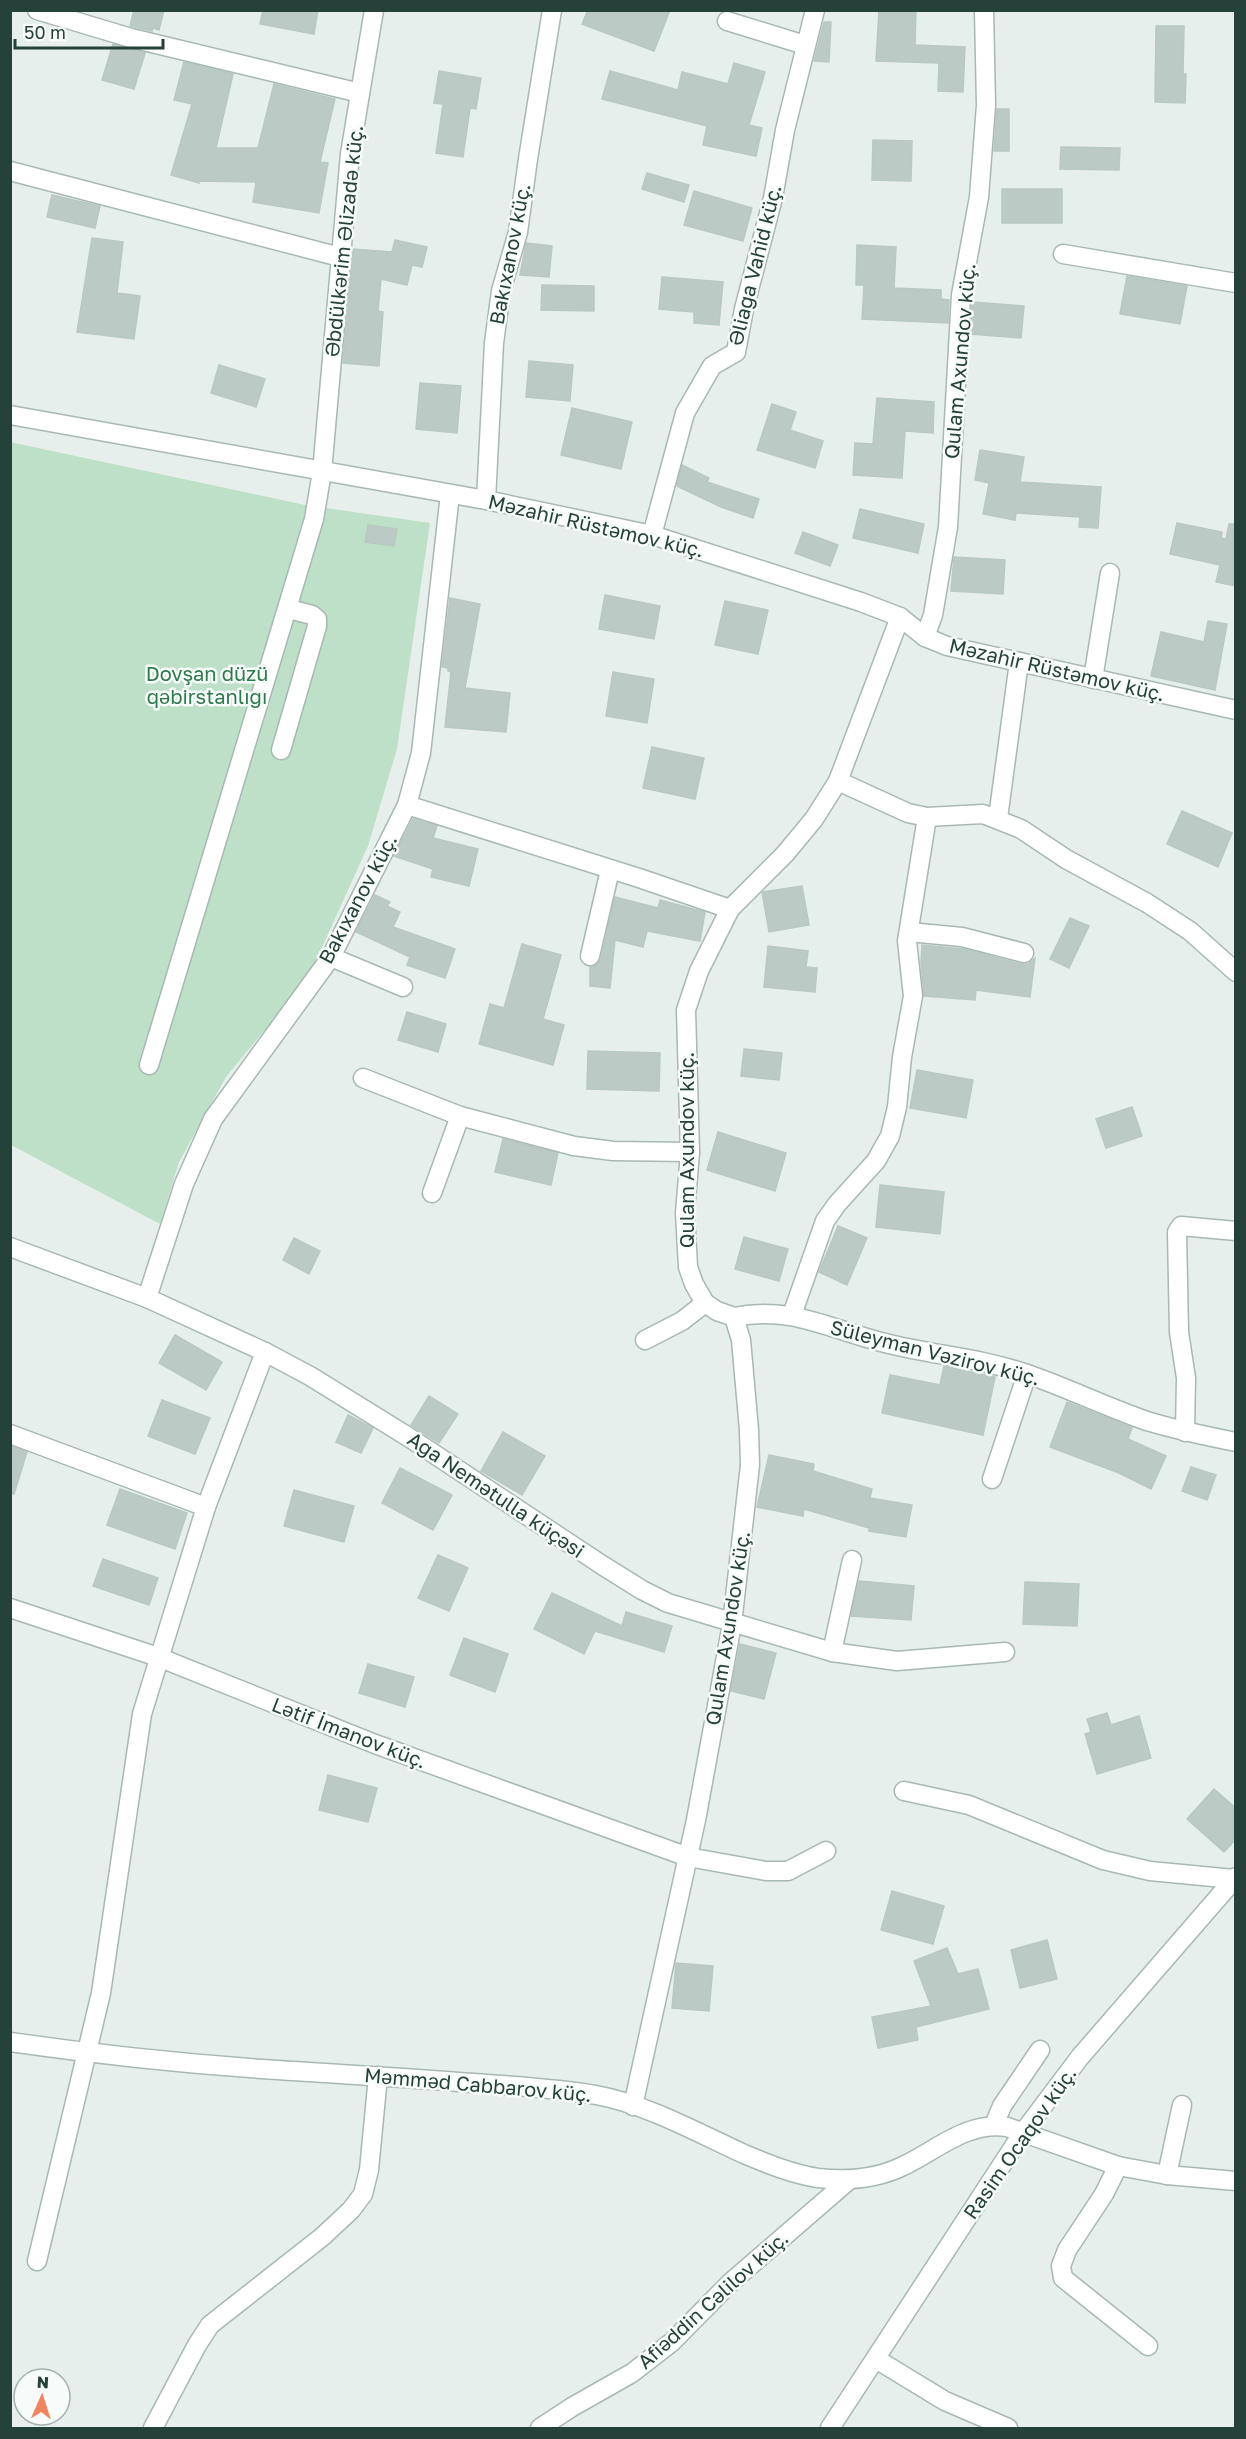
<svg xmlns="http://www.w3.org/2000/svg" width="1246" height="2439" viewBox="0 0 1246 2439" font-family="'Golos Text',sans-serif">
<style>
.green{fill:#bfe0c8}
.building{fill:#bbcac4;stroke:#b8c9c2;stroke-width:1.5}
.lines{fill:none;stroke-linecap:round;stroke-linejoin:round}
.minor-casing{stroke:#a8b8b2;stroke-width:21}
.minor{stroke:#fff;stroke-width:18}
.labels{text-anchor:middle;stroke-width:5;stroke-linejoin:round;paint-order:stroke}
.street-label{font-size:20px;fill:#24423a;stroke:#f7fbf9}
.park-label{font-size:20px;fill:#2d7a4b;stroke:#f7fbf9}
</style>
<rect width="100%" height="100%" fill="#e6efeb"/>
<polygon class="green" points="10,442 305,505 430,523 397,749 368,846 309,976 226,1077 179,1162 160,1224 11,1145"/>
<g class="building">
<polygon points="134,10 164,10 159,30 153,28 152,31 130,26"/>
<polygon points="263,10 318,10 314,34 260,24"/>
<polygon points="588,10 670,10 654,51 582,24"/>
<polygon points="879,10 916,10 915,45 965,47 963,92 938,91 939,63 876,61"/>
<polygon points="824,22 831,22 829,62 814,61"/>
<polygon points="1156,26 1184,26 1183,74 1186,74 1185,103 1155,102"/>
<polygon points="113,44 145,53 134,89 102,80"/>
<polygon points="184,62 233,74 216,148 258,148 274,84 335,99 320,162 328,163 319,213 253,202 256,182 199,181 199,183 171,175 192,104 174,100"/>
<polygon points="734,63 765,72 749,125 762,128 756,156 703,145 707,126 602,99 610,71 678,90 682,72 728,84"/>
<polygon points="439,71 481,78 476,109 470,108 463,157 436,153 443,104 434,103"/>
<polygon points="997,109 1009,109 1009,151 994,151"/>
<polygon points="873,140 912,141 911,181 872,180"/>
<polygon points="1061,147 1120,148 1119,170 1060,169"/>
<polygon points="647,173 689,185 684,202 642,189"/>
<rect x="1002" y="189" width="60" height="34"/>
<polygon points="694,191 752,208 743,241 684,225"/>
<polygon points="52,195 100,206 95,228 47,217"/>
<polygon points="92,238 123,242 117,293 140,296 134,339 77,332"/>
<polygon points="395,240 427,247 422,267 412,265 407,285 381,279 378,311 383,312 379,366 343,363 353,249 392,252"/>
<polygon points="526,243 552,246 549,277 520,275"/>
<polygon points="857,245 896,247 894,288 941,290 941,299 949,300 948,323 862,319 864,285 856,285"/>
<polygon points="1127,276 1187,286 1180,324 1120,314"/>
<polygon points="662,277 723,282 719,325 694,323 694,312 659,309"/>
<polygon points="542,285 594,286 594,311 541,310"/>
<polygon points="972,302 1024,306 1021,338 970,334"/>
<polygon points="529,361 573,365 570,401 526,397"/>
<polygon points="219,365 265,379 256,407 211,393"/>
<polygon points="420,383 461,386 457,433 416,429"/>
<polygon points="877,398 934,402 933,433 905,431 902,478 853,475 855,443 873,444"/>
<polygon points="772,404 796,412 790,430 823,441 815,468 757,450"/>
<polygon points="572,408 632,422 621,469 561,455"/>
<polygon points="980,450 1024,457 1020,482 1101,487 1098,528 1079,527 1080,517 1016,513 1015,520 983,514 989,483 975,480"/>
<polygon points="682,465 709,478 707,482 759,499 753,518 721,507 677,486"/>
<polygon points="860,509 924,524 918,553 853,538"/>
<polygon points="1177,523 1222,532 1221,538 1226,539 1229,524 1236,524 1236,586 1216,582 1220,565 1170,554"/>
<polygon points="368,525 397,529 394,546 365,542"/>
<polygon points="803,532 838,545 830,566 795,553"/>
<polygon points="954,557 1005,560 1003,594 951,591"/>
<polygon points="605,595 660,606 654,639 599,629"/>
<polygon points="450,598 480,604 465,688 510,693 506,732 445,727 451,672 448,671 448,668 442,667"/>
<polygon points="725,601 768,610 758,654 715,645"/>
<polygon points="1208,621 1227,624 1215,690 1151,676 1161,632 1204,642"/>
<polygon points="613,672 654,679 647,723 606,716"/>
<polygon points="652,747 704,758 695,799 643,788"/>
<polygon points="1182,811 1232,833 1218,867 1167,844"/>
<polygon points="413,819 437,826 433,838 478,849 469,886 431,877 433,869 394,856"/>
<polygon points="802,886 809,925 769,932 762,892"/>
<polygon points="375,895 390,902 387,906 400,912 393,927 455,949 445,978 407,965 410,957 356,932"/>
<polygon points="615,897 658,908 660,900 705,912 700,941 647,931 643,947 615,940 610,988 590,986 590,967 598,964 601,959"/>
<polygon points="1070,918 1089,926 1069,968 1050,959"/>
<polygon points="522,944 561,955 543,1019 564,1025 553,1065 479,1044 490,1004 504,1008"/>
<polygon points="922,945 964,949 1021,964 1028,964 1035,958 1030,997 976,990 975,1000 924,996 921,962"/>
<polygon points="768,946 808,951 806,967 817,968 815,992 764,987"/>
<polygon points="407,1012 446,1024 438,1052 398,1040"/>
<polygon points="744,1049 782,1053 779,1080 741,1076"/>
<polygon points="588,1051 660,1053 659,1091 587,1089"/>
<polygon points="917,1070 973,1080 966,1118 910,1108"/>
<polygon points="1132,1107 1142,1136 1106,1148 1096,1119"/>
<polygon points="718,1132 786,1153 775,1191 707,1170"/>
<polygon points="503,1139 558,1153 551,1185 495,1172"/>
<polygon points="880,1185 944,1192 940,1234 876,1227"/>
<polygon points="838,1226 867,1238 847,1285 819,1272"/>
<polygon points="744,1237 788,1249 779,1281 735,1269"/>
<polygon points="294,1238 320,1251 309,1274 283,1260"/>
<polygon points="175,1335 222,1362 206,1390 159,1363"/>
<polygon points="944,1366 995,1377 983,1435 882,1413 890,1375 940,1385"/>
<polygon points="429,1396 458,1414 439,1443 411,1425"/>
<polygon points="162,1400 210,1418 195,1454 148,1436"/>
<polygon points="1067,1402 1132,1428 1128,1439 1166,1456 1151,1489 1119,1473 1050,1447"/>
<polygon points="348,1415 373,1428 361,1453 336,1442"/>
<polygon points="503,1432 545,1456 522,1495 481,1471"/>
<polygon points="10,1446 27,1452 14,1494 10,1493"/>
<polygon points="769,1455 814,1464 813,1471 872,1489 870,1498 912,1505 906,1537 869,1531 869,1528 804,1509 803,1516 757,1507"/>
<polygon points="1191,1467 1216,1475 1207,1500 1182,1491"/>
<polygon points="400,1468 452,1495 433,1530 382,1503"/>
<polygon points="120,1489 187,1513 175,1549 107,1525"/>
<polygon points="294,1490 354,1506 344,1542 284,1526"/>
<polygon points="438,1555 468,1568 449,1611 418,1598"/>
<polygon points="103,1559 158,1578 149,1605 93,1586"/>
<polygon points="859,1581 914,1586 911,1620 851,1616"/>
<polygon points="1025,1582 1079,1584 1077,1626 1023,1624"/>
<polygon points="552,1593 622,1626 626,1612 672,1626 664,1652 595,1631 584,1654 534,1629"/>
<polygon points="464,1638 508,1654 495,1692 450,1675"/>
<polygon points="740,1644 776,1653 764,1699 731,1691"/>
<polygon points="368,1664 414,1677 405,1707 359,1693"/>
<polygon points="1107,1713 1111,1725 1139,1716 1151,1758 1097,1774 1085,1734 1091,1732 1087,1719"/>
<polygon points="328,1775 377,1788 368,1822 319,1810"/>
<polygon points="1214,1789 1236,1808 1236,1839 1224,1852 1187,1819"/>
<polygon points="892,1891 944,1906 933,1944 881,1930"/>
<polygon points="1047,1940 1057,1979 1020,1988 1011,1950"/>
<polygon points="947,1948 958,1974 978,1969 989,2009 916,2027 918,2040 878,2048 872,2017 931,2006 914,1961"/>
<polygon points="676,1963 713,1966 709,2011 672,2008"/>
</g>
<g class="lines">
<g class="minor-casing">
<g id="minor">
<polyline points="37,10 131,38 360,93"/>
<polyline points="727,21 805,45"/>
<polyline points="10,171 340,257"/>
<polyline points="1063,254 1236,283"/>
<polyline points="10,415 486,500 652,535 861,602 900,617 925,637 947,646 1236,710"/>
<polyline points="486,500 494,343 501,291 518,232 528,159 552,10"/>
<polyline points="652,535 685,413 712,366 736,352 744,309 773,198 785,130 815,10"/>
<polyline points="925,637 933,615 948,527 961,295 979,197 986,105 984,10"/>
<polyline points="1093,679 1110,573"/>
<polyline points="281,750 317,626 317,619 312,615 289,609"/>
<polyline points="838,781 908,813 927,817 983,814 1021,829 1066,859 1147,903 1190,931 1236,972"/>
<polyline points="407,805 639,878 730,909"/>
<polyline points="998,818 1019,662"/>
<polyline points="909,932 962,937 1024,953"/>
<polyline points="590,956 610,870"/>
<polyline points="331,957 403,987"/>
<polyline points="149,1065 314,519 322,472 350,154 374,10"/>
<polyline points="363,1078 460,1116 574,1146 613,1151 690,1152"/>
<polyline points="432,1193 460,1116"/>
<polyline points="10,1247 147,1298 265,1352 310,1376 410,1438 602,1565 642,1590 668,1603 832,1652 897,1661 1005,1652"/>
<polyline points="147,1298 184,1184 213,1119 331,957 407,805 421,753 450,494"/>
<polyline points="792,1315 825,1221 837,1204 876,1161 890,1136 897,1107 902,1057 913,996 907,941 927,817"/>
<path d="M734,1317C791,1305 831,1330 885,1343C932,1355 981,1358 1027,1374C1068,1388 1106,1407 1147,1421C1176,1430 1206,1436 1236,1442"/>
<polyline points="645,1340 682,1321 705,1303"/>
<polyline points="1185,1432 1186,1378 1179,1332 1177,1232 1181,1226 1236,1231"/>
<polyline points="10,1434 206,1507"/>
<polyline points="992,1479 1027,1374"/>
<polyline points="10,1608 158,1657 375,1744 688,1857 766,1871 788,1871 826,1851"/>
<polyline points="832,1652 852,1560"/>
<polyline points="904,1791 969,1805 1103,1860 1150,1871 1234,1879"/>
<path d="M10,2042C94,2054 178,2063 262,2069C332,2074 402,2077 473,2083C514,2086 555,2088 596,2095C646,2104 698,2133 744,2154C768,2164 792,2174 818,2178C846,2181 877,2179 903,2166C937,2150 967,2121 1007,2127L1118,2166L1167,2175L1236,2181"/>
<polyline points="633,2106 696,1820 732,1624 750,1465 749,1430 741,1340 734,1317 717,1311 705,1303 694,1284 688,1267 685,1213 690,1152 686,1010 699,971 730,909 785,854 814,819 838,781 900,617"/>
<polyline points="994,2125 1002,2106 1040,2050"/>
<polyline points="1118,2166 1104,2194 1067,2250 1061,2266 1063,2278 1148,2346"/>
<polyline points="1167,2175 1182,2105"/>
<polyline points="37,2261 101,1993 142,1714 206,1507 265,1352"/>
<polyline points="876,2359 945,2401 1008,2428"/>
<polyline points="153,2428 197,2345 210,2325 322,2237 351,2210 363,2194 369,2170 378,2076"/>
<polyline points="540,2428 572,2407 632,2373 672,2342 730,2283 849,2180"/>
<polyline points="830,2428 1022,2134 1080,2057 1236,1877"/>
</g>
</g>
<use href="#minor" class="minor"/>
</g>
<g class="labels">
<g class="street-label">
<text transform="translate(344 241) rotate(-84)" y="7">Əbdülkərim Əlizadə küç.</text>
<text transform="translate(510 254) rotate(-79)" y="7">Bakıxanov küç.</text>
<text transform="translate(755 265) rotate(-76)" y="7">Əliağa Vahid küç.</text>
<text transform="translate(960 361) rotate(-85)" y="7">Qulam Axundov küç.</text>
<text transform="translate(596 526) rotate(13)" y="7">Məzahir Rüstəmov küç.</text>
<text transform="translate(1057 670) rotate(13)" y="7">Məzahir Rüstəmov küç.</text>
<text transform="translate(358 899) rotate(-62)" y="7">Bakıxanov küç.</text>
<text transform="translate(687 1150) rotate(-90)" y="7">Qulam Axundov küç.</text>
<text transform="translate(935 1353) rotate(14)" y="7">Süleyman Vəzirov küç.</text>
<text transform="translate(496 1495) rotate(34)" y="7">Ağa Nemətulla küçəsi</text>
<text transform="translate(728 1628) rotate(-81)" y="7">Qulam Axundov küç.</text>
<text transform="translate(349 1733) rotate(21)" y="7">Lətif İmanov küç.</text>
<text transform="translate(478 2085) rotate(5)" y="7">Məmməd Cabbarov küç.</text>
<text transform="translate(1020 2143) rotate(-55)" y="7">Rasim Ocaqov küç.</text>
<text transform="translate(713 2300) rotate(-42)" y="7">Afiəddin Cəlilov küç.</text>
</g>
<g class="park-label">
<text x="207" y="681">Dovşan düzü<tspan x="207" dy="23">qəbirstanlığı</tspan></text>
</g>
</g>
<rect width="1246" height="2439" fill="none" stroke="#24423a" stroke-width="24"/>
<g transform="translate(42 2397) rotate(3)"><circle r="28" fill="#f7fbf9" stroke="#a3b1ad" stroke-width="1.5"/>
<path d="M0-4.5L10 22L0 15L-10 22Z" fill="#f4845f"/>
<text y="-9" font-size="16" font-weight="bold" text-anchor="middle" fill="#24423a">N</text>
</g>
<path d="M15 39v9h148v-9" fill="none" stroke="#24423a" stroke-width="3"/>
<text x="24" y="39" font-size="18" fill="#24423a" stroke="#f7fbf9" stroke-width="4.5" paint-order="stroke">50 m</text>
</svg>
